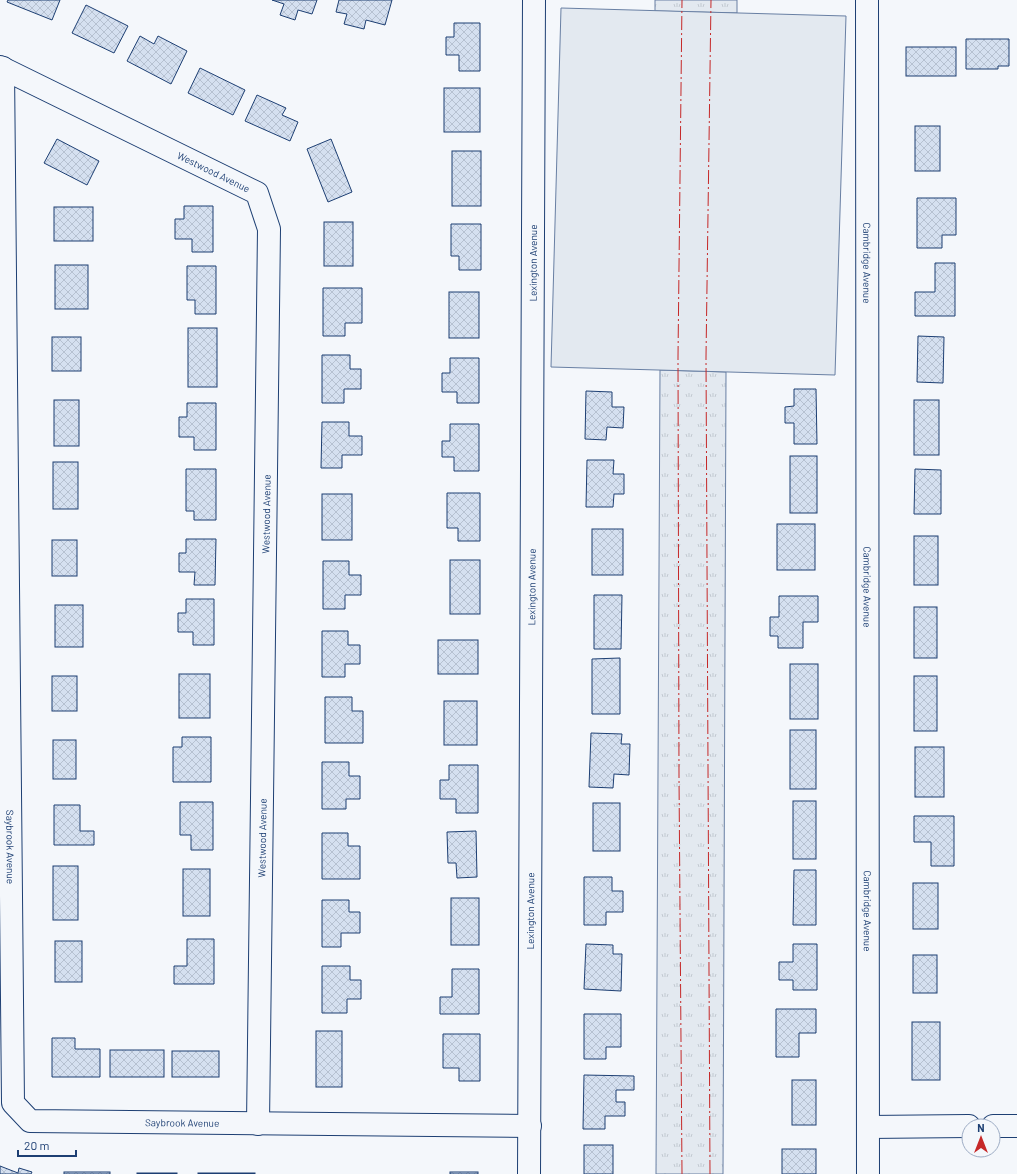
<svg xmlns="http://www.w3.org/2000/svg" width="1017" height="1174" viewBox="0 0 1017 1174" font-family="Barlow,sans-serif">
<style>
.grass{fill:url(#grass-tufts);stroke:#687fa3}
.park{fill:#e3e9f0;stroke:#687fa3}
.building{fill:url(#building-cross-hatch);stroke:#1d3f73}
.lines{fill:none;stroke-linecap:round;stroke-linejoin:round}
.minor-casing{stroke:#1d3f73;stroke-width:24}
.minor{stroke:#f4f7fb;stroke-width:22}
.power{stroke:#c62828;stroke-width:1;stroke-dasharray:14 3 2 3;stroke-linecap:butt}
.labels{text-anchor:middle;stroke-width:3;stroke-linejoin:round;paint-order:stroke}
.street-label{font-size:10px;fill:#1d3f73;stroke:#f4f7fb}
</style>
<defs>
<pattern id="grass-tufts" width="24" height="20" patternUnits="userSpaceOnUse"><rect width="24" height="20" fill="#e3e9f0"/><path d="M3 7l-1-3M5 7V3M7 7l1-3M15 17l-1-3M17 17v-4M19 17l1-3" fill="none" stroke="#c2c9d1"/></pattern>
<pattern id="building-cross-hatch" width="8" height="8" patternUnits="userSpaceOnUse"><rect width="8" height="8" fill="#d5e0f0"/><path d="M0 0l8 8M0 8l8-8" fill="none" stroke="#b6c1d1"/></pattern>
</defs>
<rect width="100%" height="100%" fill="#f4f7fb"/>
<g class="grass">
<polygon points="655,0 737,0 737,13 655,11"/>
<polygon points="660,370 726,372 723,1174 656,1174"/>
</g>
<polygon class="park" points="561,8 846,16 835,375 551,367"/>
<g class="building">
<polygon points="8,0 60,0 52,20 7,2"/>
<polygon points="272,0 317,0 312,14 298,10 295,20 280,15 284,4"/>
<polygon points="339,0 392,0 385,25 366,20 364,29 344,24 347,14 336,12"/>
<polygon points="86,5 128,26 114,53 72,33"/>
<polygon points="454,23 480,23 480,71 459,71 459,55 446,55 446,37 454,37"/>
<polygon points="140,36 154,44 158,36 187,51 171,84 127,61"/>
<polygon points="966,39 1009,39 1009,66 998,66 998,69 966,69"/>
<rect x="906" y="47" width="50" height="29"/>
<polygon points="200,68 245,90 233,115 188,93"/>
<rect x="444" y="88" width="36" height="44"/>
<polygon points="257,95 286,108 282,115 298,122 290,141 245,121"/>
<rect x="915" y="126" width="25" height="45"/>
<polygon points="57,139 99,161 87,185 44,163"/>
<polygon points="331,139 352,192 328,202 307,149"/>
<rect x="452" y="151" width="29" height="55"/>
<polygon points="917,198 956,198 956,235 942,235 942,248 917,248"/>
<polygon points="184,206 213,206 213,252 192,252 192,239 175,239 175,219 184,219"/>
<rect x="54" y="207" width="39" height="34"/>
<rect x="324" y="222" width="29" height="44"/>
<polygon points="451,224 481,224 481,270 459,270 459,256 451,256"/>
<polygon points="935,263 955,263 955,316 915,316 915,292 935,292"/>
<rect x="55" y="265" width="33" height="44"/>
<polygon points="187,266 216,266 216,314 195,314 195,300 187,300"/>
<polygon points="323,288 362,288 362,323 345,323 345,336 323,336"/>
<rect x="449" y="292" width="30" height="46"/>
<rect x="188" y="328" width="29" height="59"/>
<polygon points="918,336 944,337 943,383 917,382"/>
<rect x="52" y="337" width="29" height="34"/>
<polygon points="322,355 350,355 350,369 361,369 361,389 344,389 344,403 322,403"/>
<polygon points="450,358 479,358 479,403 457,403 457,392 442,392 442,373 450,373"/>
<polygon points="794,389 816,389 817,444 794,444 794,423 785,423 785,407 794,406"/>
<polygon points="586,391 612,392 612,407 624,407 623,428 607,427 606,440 585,439"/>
<rect x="54" y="400" width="25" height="46"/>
<rect x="914" y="400" width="25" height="55"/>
<polygon points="187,403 216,403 216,450 194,450 194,437 179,437 179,417 187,417"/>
<polygon points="322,422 349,422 349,436 362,436 362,455 342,455 342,468 321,468"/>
<polygon points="450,424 479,424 479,471 454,471 454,457 442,457 442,441 450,441"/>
<rect x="790" y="456" width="27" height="57"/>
<polygon points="587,460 614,460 613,474 624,474 624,494 614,494 613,507 586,507"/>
<rect x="53" y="462" width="25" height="47"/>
<polygon points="186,469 216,469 216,520 194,520 194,511 186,511"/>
<polygon points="915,469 941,470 941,514 914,514"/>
<polygon points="447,493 480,493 480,541 458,541 458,528 447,528"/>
<rect x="322" y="494" width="30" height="46"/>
<rect x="777" y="524" width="38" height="46"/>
<rect x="592" y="529" width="31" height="46"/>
<rect x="914" y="536" width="24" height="49"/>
<polygon points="186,539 216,539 215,585 194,585 195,572 179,572 179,553 186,553"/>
<rect x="52" y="540" width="25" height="36"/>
<rect x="450" y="560" width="30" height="54"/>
<polygon points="323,561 349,561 349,575 361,575 361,595 345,595 345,609 323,609"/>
<polygon points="594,595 622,595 621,649 594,649"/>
<polygon points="779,596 818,596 818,622 803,622 803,648 778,648 778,636 770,636 770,617 779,617"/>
<polygon points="186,599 214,599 214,645 193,645 193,632 178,632 178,613 186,613"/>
<rect x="55" y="605" width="28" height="42"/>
<rect x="914" y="607" width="23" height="51"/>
<polygon points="322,631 348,631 348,645 360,645 360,664 345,664 345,677 322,677"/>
<rect x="438" y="640" width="40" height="34"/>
<polygon points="620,658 620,714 592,714 592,659"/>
<rect x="790" y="664" width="28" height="55"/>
<rect x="179" y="674" width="31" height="44"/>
<rect x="52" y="676" width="25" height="35"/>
<rect x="914" y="676" width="23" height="55"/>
<polygon points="325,697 352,697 352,711 363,711 363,743 325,743"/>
<rect x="444" y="701" width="33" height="44"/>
<rect x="790" y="730" width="26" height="59"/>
<polygon points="591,733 622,734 621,744 630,744 629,775 614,774 613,788 589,787"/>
<polygon points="182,737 211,737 211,782 173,782 173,747 182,747"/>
<rect x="53" y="740" width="23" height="39"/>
<rect x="915" y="747" width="29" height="50"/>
<polygon points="322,762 349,762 349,776 360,776 360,799 346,799 346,809 322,809"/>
<polygon points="449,765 478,765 478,813 456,813 456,799 440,799 440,780 449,780"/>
<rect x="793" y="801" width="23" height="58"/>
<polygon points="180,802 213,802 213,850 191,850 191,835 180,835"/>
<rect x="593" y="803" width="27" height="48"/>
<polygon points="54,805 80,805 80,831 94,831 94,845 54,845"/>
<polygon points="914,816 954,816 954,866 931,866 931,842 914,842"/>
<polygon points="476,831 477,877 457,878 456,863 448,863 447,832"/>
<polygon points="322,833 348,833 348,846 360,846 360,879 322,879"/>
<rect x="53" y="866" width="25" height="54"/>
<rect x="183" y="869" width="27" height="47"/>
<polygon points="794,870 816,870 816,925 793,925"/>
<polygon points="584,877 612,877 612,891 623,891 623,912 606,912 606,925 584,925"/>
<rect x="913" y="883" width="25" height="46"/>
<rect x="451" y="898" width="28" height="47"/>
<polygon points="322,900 349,900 349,912 360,912 360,933 341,933 341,947 322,947"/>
<polygon points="187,939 214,939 214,984 174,984 174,966 187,966"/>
<rect x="55" y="941" width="27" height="41"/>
<polygon points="586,944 613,945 613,954 622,954 621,991 584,989"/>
<polygon points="793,944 817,944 817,990 793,990 793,980 779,980 779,962 793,962"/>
<rect x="913" y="955" width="24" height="38"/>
<polygon points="322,966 350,966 350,980 361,980 361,999 347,999 347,1013 322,1013"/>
<polygon points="452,969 479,969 479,1014 440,1014 440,997 452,997"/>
<polygon points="776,1009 816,1009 816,1033 799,1033 799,1057 776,1057"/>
<polygon points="584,1014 621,1014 621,1047 606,1047 606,1059 584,1059"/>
<rect x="912" y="1022" width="28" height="58"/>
<rect x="316" y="1031" width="26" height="56"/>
<polygon points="443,1034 480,1034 480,1081 459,1081 459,1068 443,1068"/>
<polygon points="52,1038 75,1038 75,1049 100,1049 100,1077 52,1077"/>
<rect x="110" y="1050" width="54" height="27"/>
<rect x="172" y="1051" width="47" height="26"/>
<polygon points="584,1075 634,1076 634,1090 616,1090 616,1102 625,1102 625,1116 605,1116 605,1129 583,1129"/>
<rect x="792" y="1080" width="24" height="45"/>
<rect x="584" y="1145" width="29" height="29"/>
<rect x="782" y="1149" width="34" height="25"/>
<polygon points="0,1166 18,1173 19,1168 32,1172 31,1174 0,1174"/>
<rect x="64" y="1172" width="46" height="2"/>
<rect x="450" y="1172" width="28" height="2"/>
<rect x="137" y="1173" width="40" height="1"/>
<rect x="198" y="1173" width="57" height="1"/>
</g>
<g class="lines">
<g class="minor-casing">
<g id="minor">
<path id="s1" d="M867,0L868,1174"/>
<path id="s2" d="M0,67L257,193L269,229L258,1124"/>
<path id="s3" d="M3,68L13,1103L30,1121L530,1126"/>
<polyline points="993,1126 1017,1126"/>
<polyline points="868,1127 969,1126"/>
<path id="s4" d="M529,1174L534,0"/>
</g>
</g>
<use href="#minor" class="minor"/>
<g class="power">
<polyline points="682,1174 679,777 678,357 682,0"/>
<polyline points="710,1174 706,357 711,0"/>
</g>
</g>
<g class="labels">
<g class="street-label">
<text dy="4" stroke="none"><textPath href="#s2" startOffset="238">Westwood Avenue</textPath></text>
<text dy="4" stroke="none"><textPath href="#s4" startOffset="911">Lexington Avenue</textPath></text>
<text dy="4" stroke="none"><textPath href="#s1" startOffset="263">Cambridge Avenue</textPath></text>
<text transform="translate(266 514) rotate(-89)" y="4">Westwood Avenue</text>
<text dy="4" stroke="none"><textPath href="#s4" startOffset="587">Lexington Avenue</textPath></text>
<text dy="4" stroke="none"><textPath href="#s1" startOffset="587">Cambridge Avenue</textPath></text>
<text transform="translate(262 838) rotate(-89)" y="4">Westwood Avenue</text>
<text dy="4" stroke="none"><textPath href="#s3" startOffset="779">Saybrook Avenue</textPath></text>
<text dy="4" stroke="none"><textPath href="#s4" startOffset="263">Lexington Avenue</textPath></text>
<text dy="4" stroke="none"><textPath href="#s1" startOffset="911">Cambridge Avenue</textPath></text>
<text dy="4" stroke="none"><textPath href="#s3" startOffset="1212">Saybrook Avenue</textPath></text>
</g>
</g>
<g transform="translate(981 1138)"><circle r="19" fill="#f4f7fb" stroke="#9eadc5"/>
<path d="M0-3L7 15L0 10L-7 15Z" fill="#c62828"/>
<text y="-6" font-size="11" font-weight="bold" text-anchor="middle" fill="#1d3f73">N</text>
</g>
<path d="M18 1150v6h58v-6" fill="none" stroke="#1d3f73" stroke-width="2"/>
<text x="24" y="1150" font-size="12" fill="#1d3f73" stroke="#f4f7fb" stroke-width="3" paint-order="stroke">20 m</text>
</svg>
